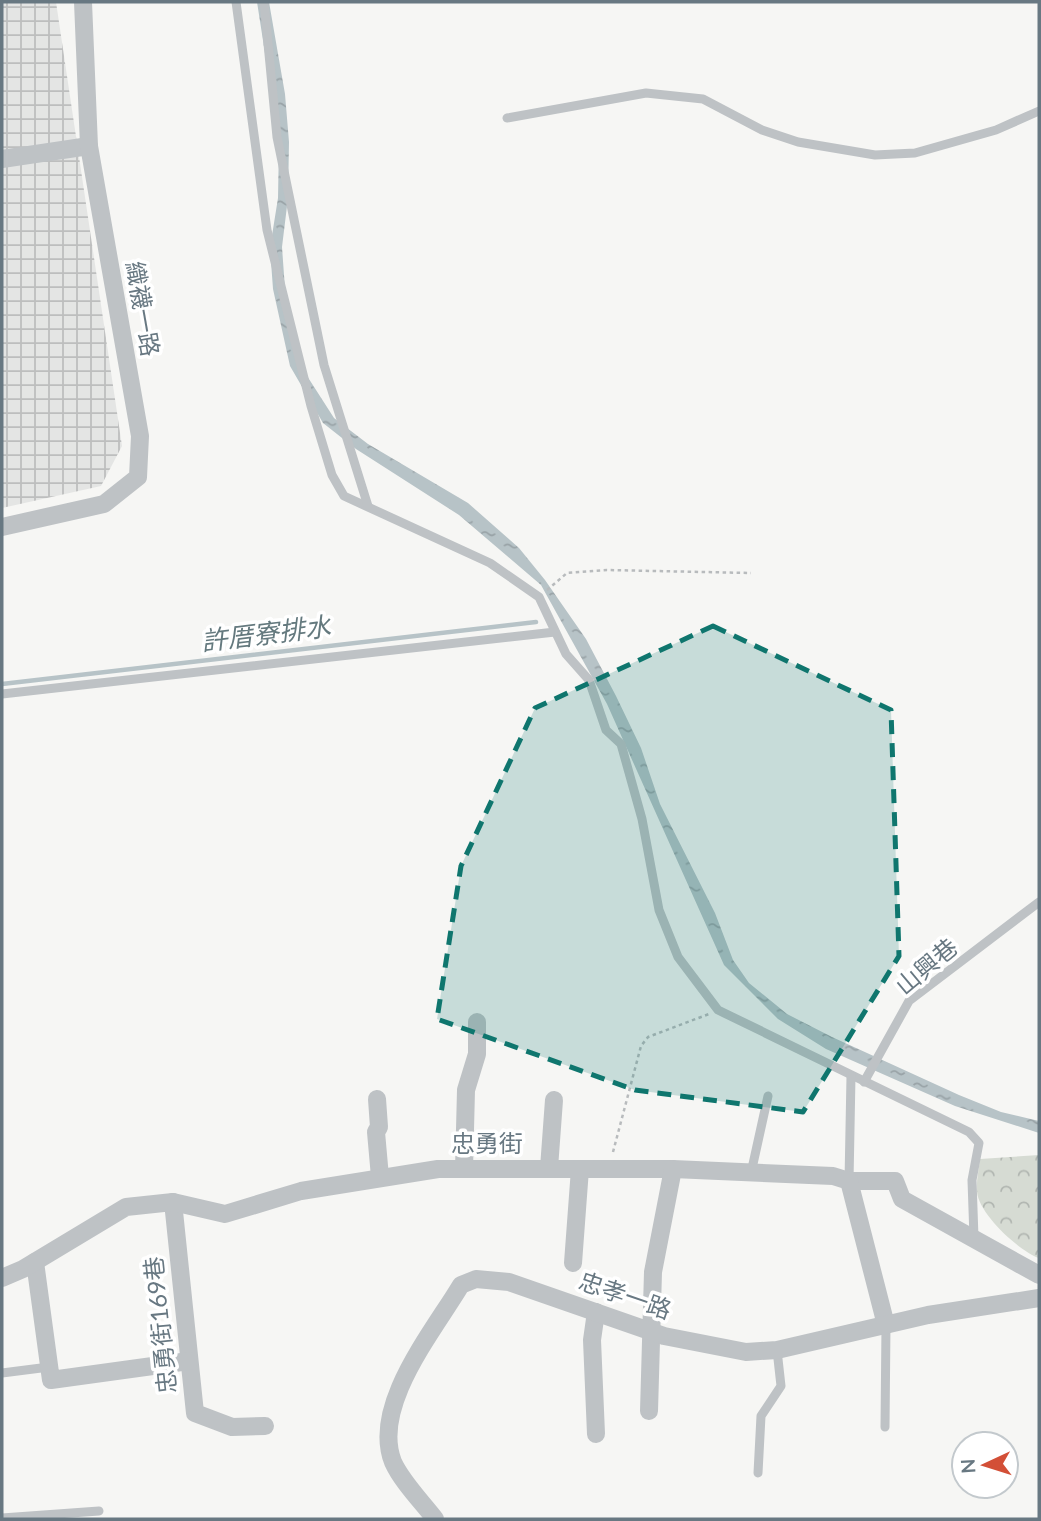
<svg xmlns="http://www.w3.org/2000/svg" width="1041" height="1521" viewBox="0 0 1041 1521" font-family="Lato,'Noto Sans TC',sans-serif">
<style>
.industrial{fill:url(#industrial-grid)}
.forest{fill:url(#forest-crowns)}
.water{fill:url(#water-ripples)}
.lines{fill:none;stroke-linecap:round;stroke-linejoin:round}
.stream{stroke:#b7c3c7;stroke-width:4.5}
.path{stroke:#b8bbbd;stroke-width:2.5;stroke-dasharray:3.5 3.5;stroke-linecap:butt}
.lane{stroke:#bec2c5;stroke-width:9}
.street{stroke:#bec2c5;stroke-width:18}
.marked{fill:#0f766e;fill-opacity:0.2;stroke:#0f766e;stroke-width:5;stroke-dasharray:14 9;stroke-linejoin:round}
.labels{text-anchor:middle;stroke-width:7;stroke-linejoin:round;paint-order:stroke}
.street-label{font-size:24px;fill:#687882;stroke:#fff}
.water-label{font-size:26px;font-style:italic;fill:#64797e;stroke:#fff}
</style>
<defs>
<pattern id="industrial-grid" width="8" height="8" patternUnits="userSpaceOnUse" patternTransform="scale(1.75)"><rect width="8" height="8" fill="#e4e5e4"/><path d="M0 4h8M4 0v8" fill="none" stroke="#bdbebe"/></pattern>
<pattern id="forest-crowns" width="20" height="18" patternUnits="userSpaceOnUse" patternTransform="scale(1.75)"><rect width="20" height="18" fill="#d6dbd3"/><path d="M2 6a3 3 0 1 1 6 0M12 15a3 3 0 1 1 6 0" fill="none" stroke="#b1b6b1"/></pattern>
<pattern id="water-ripples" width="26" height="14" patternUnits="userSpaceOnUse" patternTransform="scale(1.75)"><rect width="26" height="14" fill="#b7c3c7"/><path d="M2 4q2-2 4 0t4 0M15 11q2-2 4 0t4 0" fill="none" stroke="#99a3a7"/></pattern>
</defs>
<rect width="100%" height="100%" fill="#f6f6f4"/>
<polygon class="industrial" points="2,2 56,2 122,446 101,486 2,508"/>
<path class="forest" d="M1039,1155V1258C1019,1251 979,1214 977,1192C976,1181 979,1169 980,1159Z"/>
<polygon class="water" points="257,2 269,2 285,94 289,142 288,198 282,247 285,289 300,365 334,418 368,444 468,503 519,548 545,580 586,639 616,696 641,748 660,804 715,913 733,960 749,983 787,1014 832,1037 959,1095 1001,1112 1039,1121 1039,1133 955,1106 826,1049 778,1019 724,965 607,704 541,585 459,515 356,449 323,423 290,366 273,289 270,248 278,198 279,143"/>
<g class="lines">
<polyline class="stream" points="2,684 536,622"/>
<g class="path">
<polyline points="547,590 567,573 607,570 751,573"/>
<polyline points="613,1152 641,1046 648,1037 709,1014"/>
</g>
<g class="lane">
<polyline points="236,2 267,230 311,406 332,475 344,496 490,563 539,597 566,654 589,680 606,730 621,744 642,819 659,910 678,957 718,1010 969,1132 979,1143 972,1180 974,1238"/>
<polyline points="264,2 277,137 324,365 368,506"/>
<polyline points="507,118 646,93 703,99 762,130 798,142 875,155 915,153 996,130 1039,111"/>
<polyline points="2,694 555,632"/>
<polyline points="864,1082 909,1001 1039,902"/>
<polyline points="751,1173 768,1096"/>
<polyline points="849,1181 851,1076"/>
<polyline points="2,1373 49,1367"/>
<polyline points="885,1427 886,1325"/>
<polyline points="758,1473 761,1416 781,1386 777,1350"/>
<polyline points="2,1518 99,1511"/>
</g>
<g class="street">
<polyline points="2,159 89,146"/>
<polyline points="2,527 104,504 138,477 140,436 89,146 83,2"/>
<polyline points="377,1099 379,1127 376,1132 380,1177"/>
<polyline points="549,1168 554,1100"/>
<polyline points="464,1169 466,1090 477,1054 477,1022"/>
<polyline points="849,1181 895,1181 902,1199 1039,1275"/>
<polyline points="173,1202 195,1413 232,1427 265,1426"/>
<polyline points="35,1262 51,1380 189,1361"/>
<polyline points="573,1263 580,1169"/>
<polyline points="2,1278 23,1269 126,1207 173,1202 225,1214 301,1191 438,1169 673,1169 833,1176 849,1181 886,1325"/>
<polyline points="596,1312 592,1340 596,1434"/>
<polyline points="649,1411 653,1272 673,1169"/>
<path d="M435,1519C422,1502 402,1482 393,1462C371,1406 433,1332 461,1285L476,1279L509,1282L664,1336L746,1352L777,1350L928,1315L1039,1298"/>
</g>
</g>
<path class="marked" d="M713,626L891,710L899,956L803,1112L635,1090L437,1019L461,866L535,708Z"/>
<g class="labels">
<g class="street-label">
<text transform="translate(142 309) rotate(80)" y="8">織襪一路</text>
<text transform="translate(927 967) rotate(-40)" y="8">山興巷</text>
<text x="487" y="1152">忠勇街</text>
<text transform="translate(625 1296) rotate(19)" y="8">忠孝一路</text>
<text transform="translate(161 1325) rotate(-96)" y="8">忠勇街169巷</text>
</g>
<g class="water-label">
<text transform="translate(266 634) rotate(-7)" y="9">許厝寮排水</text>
</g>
</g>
<rect width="1041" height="1521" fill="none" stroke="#687882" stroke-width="7"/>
<g transform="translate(985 1465) rotate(266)"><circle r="33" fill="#ffffff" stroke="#c3c9cd" stroke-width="2"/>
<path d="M0-5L12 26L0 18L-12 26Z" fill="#d34f37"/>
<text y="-10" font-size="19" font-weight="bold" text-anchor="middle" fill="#687882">N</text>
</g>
</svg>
